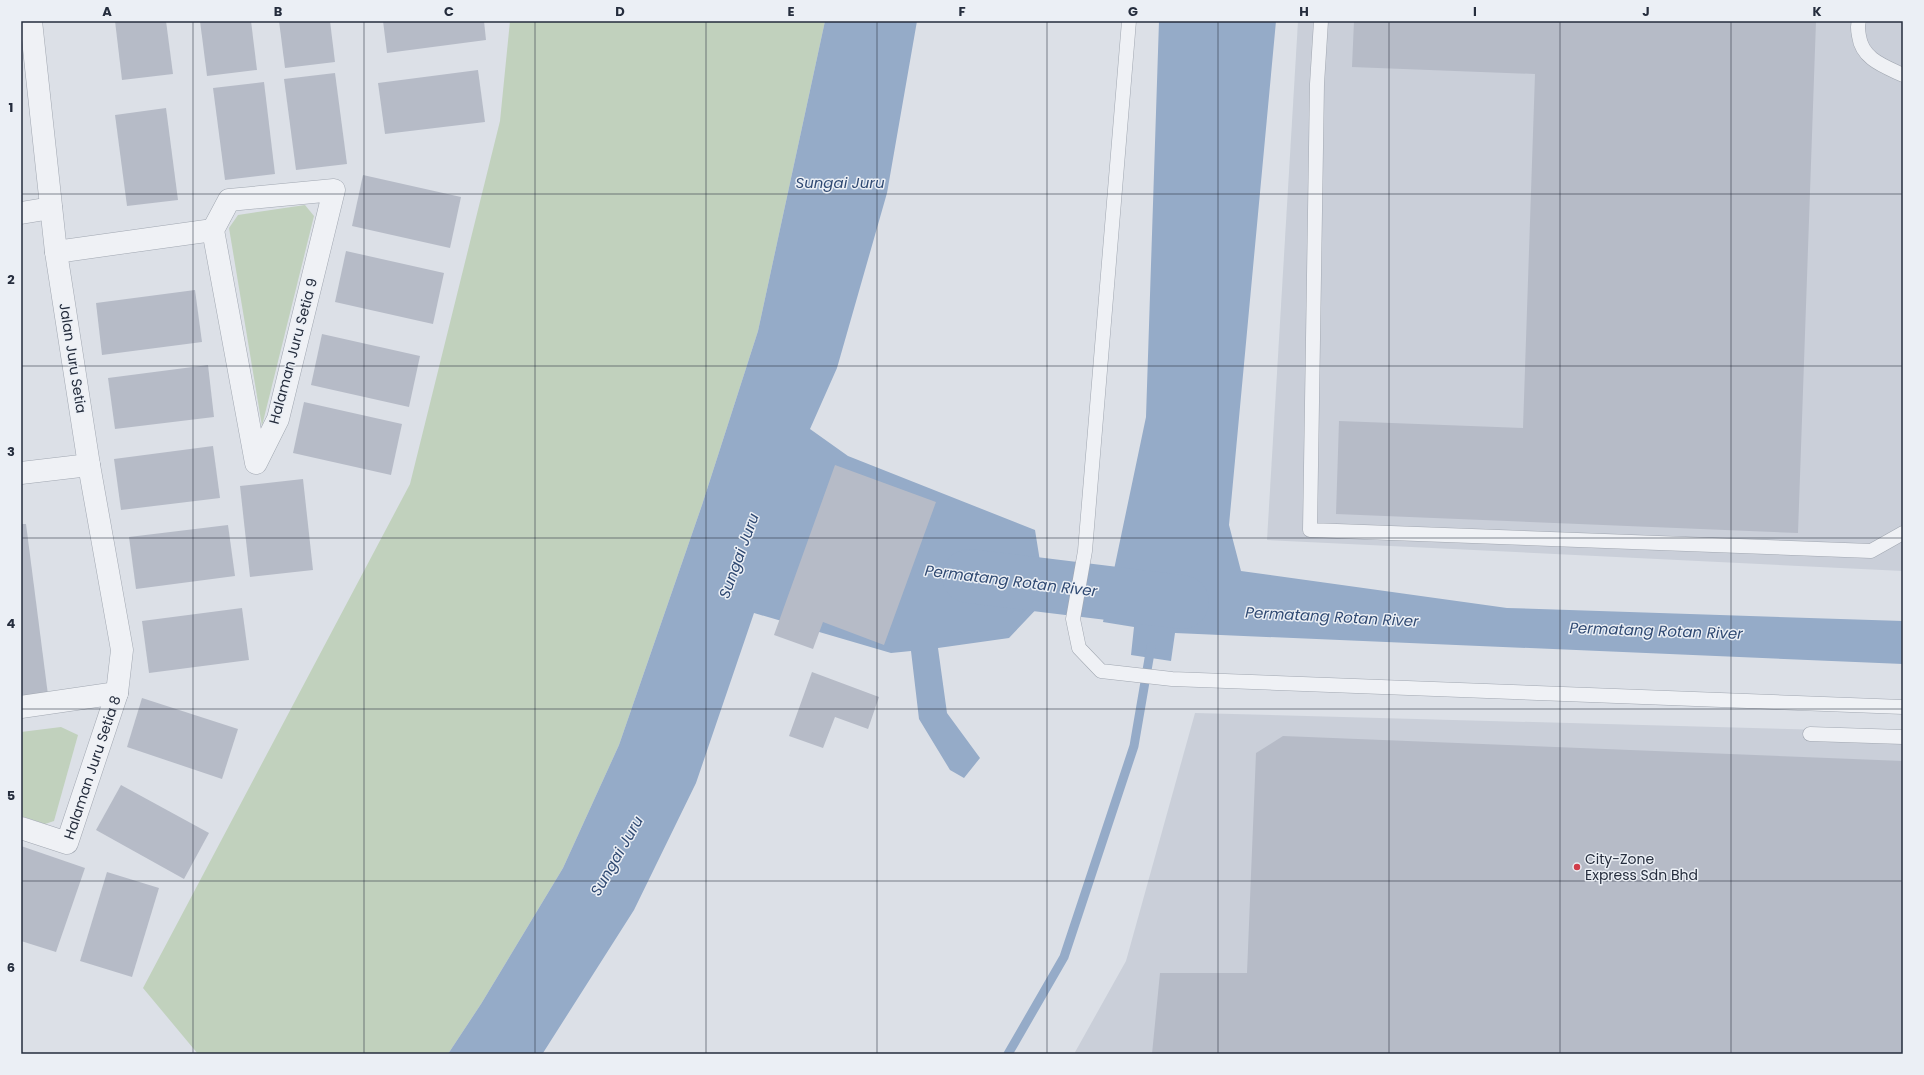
<svg xmlns="http://www.w3.org/2000/svg" width="1924" height="1075" viewBox="0 0 1924 1075" font-family="Poppins,sans-serif">
<style>
.built{fill:#cacfd9}
.green{fill:#c1d1bd}
.water{fill:#95abc8}
.lines{fill:none;stroke-linecap:round;stroke-linejoin:round}
.stream{stroke:#95abc8;stroke-width:9}
.river{stroke:#95abc8;stroke-width:54}
.building{fill:#b6bbc7}
.lane-casing{stroke:#a1a7b1;stroke-width:15}
.street-casing{stroke:#a1a7b1;stroke-width:23}
.lane{stroke:#eff1f5;stroke-width:14}
.street{stroke:#eff1f5;stroke-width:22}
.grid{fill:none;stroke:#252d3d;stroke-width:1;stroke-opacity:0.55}
.poi-dot{fill:#d13c4a;stroke:#ebeff5;stroke-width:1.5}
.labels{text-anchor:middle;stroke-width:3;stroke-linejoin:round;paint-order:stroke}
.street-label{font-size:14px;fill:#252d3d;stroke:#ebeff5}
.poi-label{font-size:14px;fill:#252d3d;stroke:#ebeff5;text-anchor:start}
.water-label{font-size:15px;font-style:italic;fill:#2f4972;stroke:#ebeff5}
.neatline{fill:none;stroke:#252d3d;stroke-width:1.5}
.grid-label{font-size:13px;text-anchor:middle;font-weight:bold;fill:#252d3d}
</style>
<rect width="100%" height="100%" fill="#dce0e7"/>
<g class="built">
<polygon points="1298,21 1903,21 1903,571 1267,540"/>
<polygon points="1195,713 1903,732 1903,1054 1074,1054 1126,961"/>
</g>
<g class="green">
<polygon points="510,21 825,21 758,331 702,505 619,745 563,868 481,1004 448,1054 198,1054 143,988 410,484 500,121"/>
<polygon points="305,205 314,216 262,426 229,228 238,215"/>
<polygon points="61,727 78,735 54,821 45,824 21,816 21,732"/>
</g>
<g class="water">
<polygon points="825,21 917,21 887,193 837,368 810,429 848,456 1035,530 1046,599 1009,638 938,648 947,713 980,758 964,778 950,770 919,719 911,651 891,653 754,613 696,783 634,910 543,1053 448,1054 481,1004 563,868 619,745 702,505 758,331"/>
<polygon points="1159,21 1276,21 1229,525 1241,571 1507,608 1903,621 1903,664 1175,633 1171,661 1131,655 1134,627 1103,622 1146,417"/>
</g>
<g class="lines">
<polyline class="stream" points="1008,1054 1064,957 1134,746 1151,647"/>
<polyline class="river" points="969,576 1182,602"/>
</g>
<g class="building">
<polygon points="115,21 166,21 173,74 122,80"/>
<polygon points="200,21 251,21 257,70 207,76"/>
<polygon points="279,21 330,21 335,62 285,68"/>
<polygon points="383,21 484,21 486,40 387,53"/>
<polygon points="1354,21 1816,21 1798,533 1336,514 1339,421 1523,428 1535,74 1352,67"/>
<polygon points="478,70 485,122 385,134 378,83"/>
<polygon points="335,73 347,164 296,170 284,79"/>
<polygon points="264,82 275,174 225,180 213,88"/>
<polygon points="166,108 178,200 127,206 115,115"/>
<polygon points="363,175 461,197 450,248 352,226"/>
<polygon points="346,251 444,273 433,324 335,302"/>
<polygon points="195,290 202,342 102,355 96,303"/>
<polygon points="322,334 420,356 409,407 311,385"/>
<polygon points="208,365 214,417 115,429 108,378"/>
<polygon points="304,402 402,424 391,475 293,453"/>
<polygon points="213,446 220,498 121,510 114,459"/>
<polygon points="835,465 936,502 884,645 823,622 813,649 774,635"/>
<polygon points="303,479 313,570 250,577 240,486"/>
<polygon points="21,524 26,524 48,695 21,697"/>
<polygon points="228,525 235,576 136,589 129,537"/>
<polygon points="242,608 249,660 149,673 142,621"/>
<polygon points="812,672 879,697 868,729 835,717 823,748 789,736"/>
<polygon points="142,698 238,729 222,779 127,747"/>
<polygon points="1283,736 1903,761 1903,1054 1152,1054 1160,973 1247,973 1256,753"/>
<polygon points="121,785 209,833 184,879 96,830"/>
<polygon points="21,846 85,868 56,952 21,941"/>
<polygon points="107,872 159,888 132,977 80,961"/>
</g>
<g class="lines">
<g class="lane-casing">
<g id="lane">
<polyline points="1129,21 1085,551 1073,619 1079,648 1101,671 1172,679 1903,707"/>
<polyline points="1321,21 1317,84 1310,530 1871,551 1903,533"/>
<path d="M1859,21C1857,26 1858,31 1859,36C1862,59 1884,66 1903,75"/>
<polyline points="1810,734 1903,737"/>
</g>
</g>
<g class="street-casing">
<g id="street">
<polygon points="334,190 278,419 256,463 213,230 229,200"/>
<polyline points="21,213 51,208"/>
<polyline points="56,252 213,230"/>
<polyline points="21,473 89,465"/>
<polyline points="21,707 117,693"/>
<path id="s1" d="M21,828L67,843L117,693L122,650L89,465L56,252L31,21"/>
</g>
</g>
<use href="#lane" class="lane"/>
<use href="#street" class="street"/>
</g>
<path class="grid" d="M193,21V1054M364,21V1054M535,21V1054M706,21V1054M877,21V1054M1047,21V1054M1218,21V1054M1389,21V1054M1560,21V1054M1731,21V1054M21,194H1903M21,366H1903M21,538H1903M21,709H1903M21,881H1903"/>
<circle class="poi-dot" cx="1577" cy="867" r="4"/>
<g class="labels">
<g class="street-label">
<text transform="translate(293 351) rotate(-75)" y="5">Halaman Juru Setia 9</text>
<text transform="translate(73 358) rotate(81)" y="5">Jalan Juru Setia</text>
<text dy="5" stroke="none"><textPath href="#s1" startOffset="128">Halaman Juru Setia 8</textPath></text>
</g>
<g class="poi-label">
<text x="1585" y="864">City-Zone<tspan x="1585" dy="16">Express Sdn Bhd</tspan></text>
</g>
<g class="water-label">
<text x="840" y="188">Sungai Juru</text>
<text transform="translate(739 556) rotate(-70)" y="5">Sungai Juru</text>
<text transform="translate(1011 581) rotate(7)" y="5">Permatang Rotan River</text>
<text transform="translate(1332 617) rotate(3)" y="5">Permatang Rotan River</text>
<text transform="translate(1656 631) rotate(2)" y="5">Permatang Rotan River</text>
<text transform="translate(617 856) rotate(-60)" y="5">Sungai Juru</text>
</g>
</g>
<rect width="1924" height="1075" fill="none" stroke="#ebeff5" stroke-width="44"/>
<rect x="22" y="22" width="1880" height="1031" class="neatline"/>
<g class="grid-label">
<text x="107" y="16">A</text>
<text x="278" y="16">B</text>
<text x="449" y="16">C</text>
<text x="620" y="16">D</text>
<text x="791" y="16">E</text>
<text x="962" y="16">F</text>
<text x="1133" y="16">G</text>
<text x="1304" y="16">H</text>
<text x="1475" y="16">I</text>
<text x="1646" y="16">J</text>
<text x="1817" y="16">K</text>
<text x="11" y="112">1</text>
<text x="11" y="284">2</text>
<text x="11" y="456">3</text>
<text x="11" y="628">4</text>
<text x="11" y="800">5</text>
<text x="11" y="972">6</text>
</g>
</svg>
